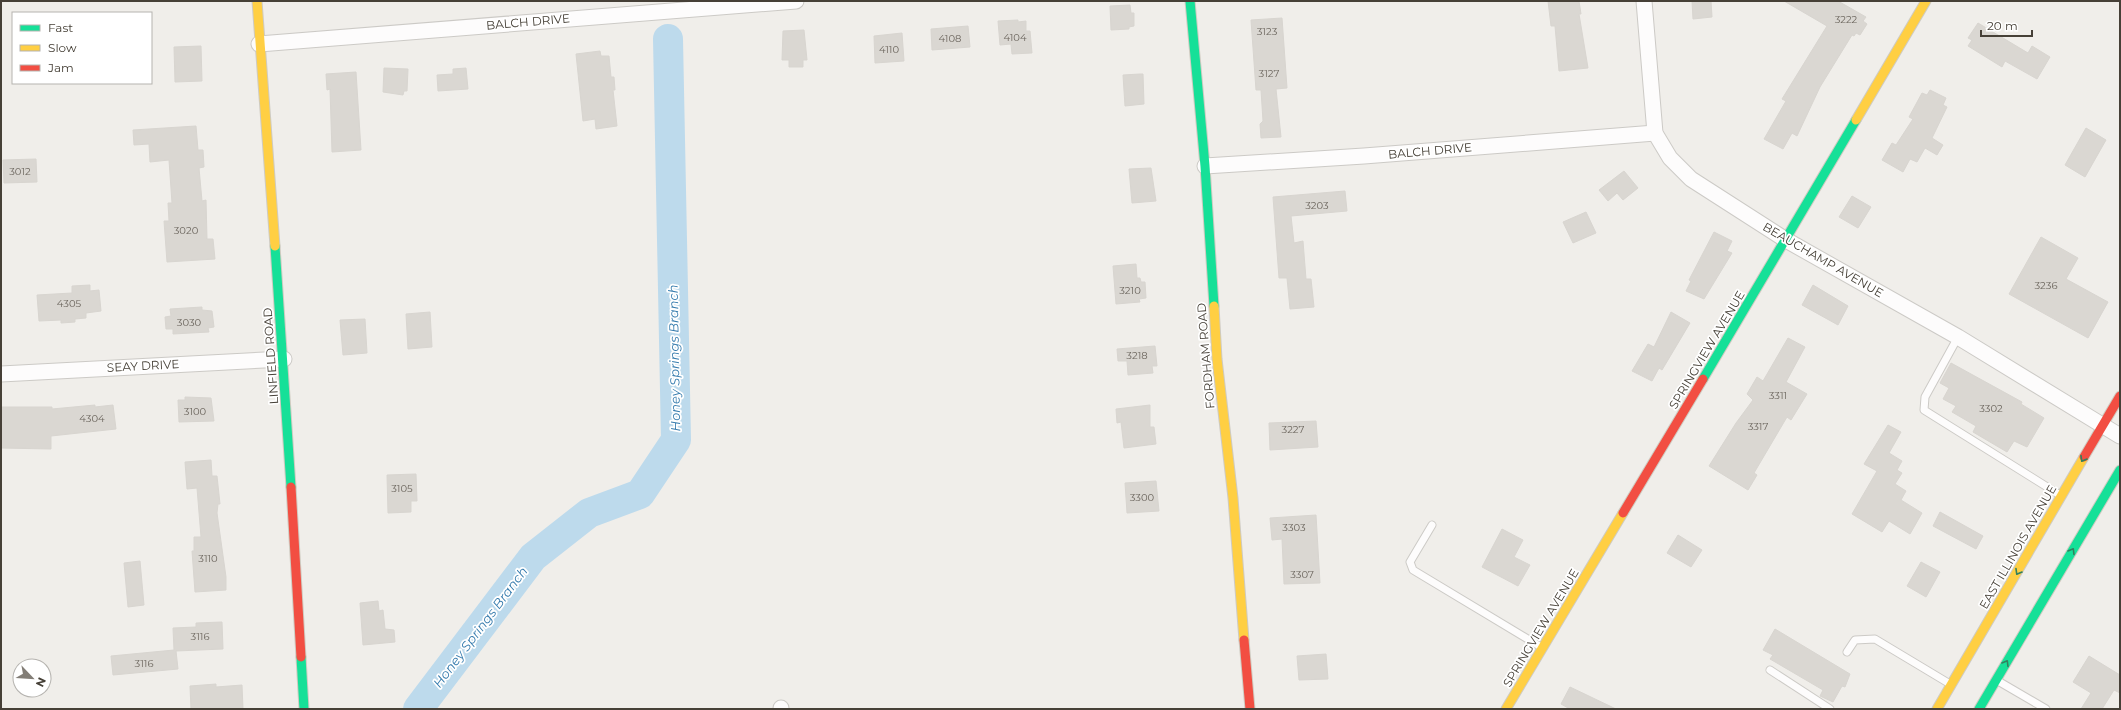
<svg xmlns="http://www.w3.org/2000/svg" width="2121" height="710" viewBox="0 0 2121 710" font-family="Montserrat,sans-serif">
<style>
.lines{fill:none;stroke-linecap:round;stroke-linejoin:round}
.river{stroke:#bddaec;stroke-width:30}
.building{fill:#dad7d2;stroke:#d8d5d0}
.lane-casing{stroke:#cccac6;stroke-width:9}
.street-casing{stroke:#cccac6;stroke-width:17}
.fast-casing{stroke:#cfcbc1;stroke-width:11}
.slow-casing{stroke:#cfcbc1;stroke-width:11}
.jam-casing{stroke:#cfcbc1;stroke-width:11}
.lane{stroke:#fdfcfc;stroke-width:7}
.street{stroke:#fdfcfc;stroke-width:15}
.fast{stroke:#16e098;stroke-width:9}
.slow{stroke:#ffcf43;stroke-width:9}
.jam{stroke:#f24e42;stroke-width:9}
.oneway{stroke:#33805e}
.labels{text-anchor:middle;stroke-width:3.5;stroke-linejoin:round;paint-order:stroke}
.number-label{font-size:10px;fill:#6c665e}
.street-label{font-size:12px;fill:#464037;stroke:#fff}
.water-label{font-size:13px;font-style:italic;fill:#357bad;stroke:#fff}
</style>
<rect width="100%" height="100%" fill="#f0eeea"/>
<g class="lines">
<polyline class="river" points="418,709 533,557 589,513 640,494 676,440 668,39"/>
</g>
<g class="building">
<polygon points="1548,1 1579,1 1581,14 1579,14 1588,68 1559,71 1555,26 1551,26"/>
<polygon points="1692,1 1711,1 1712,17 1693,19"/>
<polygon points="1784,1 1838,1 1866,17 1863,21 1867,24 1860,35 1856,33 1854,36 1852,35 1820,87 1797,136 1792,133 1783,149 1764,139 1786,101 1782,99 1827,26"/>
<polygon points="1130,5 1131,13 1134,13 1134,26 1129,27 1129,29 1111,30 1110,6"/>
<polygon points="1282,18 1287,88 1276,89 1281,137 1261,138 1260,124 1263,121 1261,90 1256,90 1251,20"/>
<polygon points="1018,20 1018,22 1026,21 1026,31 1030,31 1032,53 1012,54 1011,44 1000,45 998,21"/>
<polygon points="1978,23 2028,53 2032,46 2050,57 2037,79 2005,61 2002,67 1968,46 1972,40 1968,38"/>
<polygon points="968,26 970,47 932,50 931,29"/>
<polygon points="804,30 807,60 803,60 803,67 789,67 789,60 782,60 783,31"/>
<polygon points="902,33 904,61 875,63 874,36"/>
<polygon points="201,46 202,81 175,82 174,47"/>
<polygon points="600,51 601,56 609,56 611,77 614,77 615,90 613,90 617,126 596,129 595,119 583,121 576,54"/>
<polygon points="384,68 408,69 407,91 404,91 403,95 383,92"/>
<polygon points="466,68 468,89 438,91 437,75 453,74 453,69"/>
<polygon points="356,72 361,150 332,152 330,89 327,90 326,74"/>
<polygon points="1140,74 1143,74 1144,104 1125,106 1123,75"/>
<polygon points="1930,90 1946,98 1943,105 1947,107 1932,138 1943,145 1937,155 1925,148 1917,162 1910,159 1903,172 1882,160 1892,143 1896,145 1913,119 1909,117 1922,93 1927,95"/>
<polygon points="196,126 198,150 203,150 204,167 199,168 202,201 206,200 207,239 213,239 215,259 167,262 164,221 169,221 168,203 172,203 169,160 150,162 149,144 134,145 133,130"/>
<polygon points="2086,128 2106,140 2085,177 2065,165"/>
<polygon points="36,159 37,182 4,183 3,160"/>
<polygon points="1151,168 1156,201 1132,203 1129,169"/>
<polygon points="1624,171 1638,188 1623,200 1617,193 1608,201 1599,190"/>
<polygon points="1345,191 1347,211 1291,216 1294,243 1303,241 1306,279 1311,279 1314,307 1290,309 1287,278 1279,278 1273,197"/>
<polygon points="1852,196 1871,207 1858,228 1839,217"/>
<polygon points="1586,212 1596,233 1573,243 1563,222"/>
<polygon points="1714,232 1732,241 1727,251 1732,253 1704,299 1686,291 1691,281 1689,280"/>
<polygon points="2041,237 2078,258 2066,279 2108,302 2088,338 2009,294"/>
<polygon points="1136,264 1137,278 1140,278 1141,282 1145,282 1146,298 1139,299 1140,302 1116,304 1113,266"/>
<polygon points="90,285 90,291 99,290 101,311 86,313 86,318 75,319 75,322 61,323 61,320 39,321 37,295 72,293 72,286"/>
<polygon points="1813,285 1848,306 1838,325 1802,305"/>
<polygon points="202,307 202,310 212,311 214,327 208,328 209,332 173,334 173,329 166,329 165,317 171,316 170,309"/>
<polygon points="430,312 432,347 408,349 406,314"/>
<polygon points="1671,312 1690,323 1662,370 1659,368 1652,381 1632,371 1648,344 1654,347"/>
<polygon points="365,319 367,353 343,355 340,320"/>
<polygon points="1788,338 1805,347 1786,382 1807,394 1791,420 1787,417 1754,473 1757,475 1748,490 1709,466 1736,423 1753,400 1747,394 1757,377 1763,381"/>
<polygon points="1155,346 1157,366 1152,366 1153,373 1128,375 1127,361 1118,361 1117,349"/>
<polygon points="1951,363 2022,402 2021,404 2044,418 2027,447 2014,441 2007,452 1973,432 1976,426 1952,412 1956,406 1943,399 1949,388 1940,383"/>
<polygon points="185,397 211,398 214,421 179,422 178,400 185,400"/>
<polygon points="95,405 95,407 113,405 116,429 51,436 51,449 1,448 1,407 52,407 52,409"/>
<polygon points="1150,405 1150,427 1154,427 1156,444 1124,448 1121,422 1117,423 1116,409"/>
<polygon points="1316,421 1318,447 1270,450 1269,423"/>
<polygon points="1888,425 1901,432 1889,453 1902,461 1897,470 1902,473 1895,484 1906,491 1901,500 1922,513 1910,534 1889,521 1882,532 1852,514 1877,471 1864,464"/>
<polygon points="211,460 212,476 217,476 220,504 218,504 217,513 226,577 226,590 195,592 192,551 194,551 194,537 201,537 197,488 187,489 185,462"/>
<polygon points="416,474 417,501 411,501 411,512 388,513 387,475"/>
<polygon points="1156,481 1159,511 1127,513 1125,483"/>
<polygon points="1940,512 1983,536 1976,549 1933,526"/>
<polygon points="1316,515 1320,583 1284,584 1282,539 1272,540 1270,518"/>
<polygon points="1502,529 1523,540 1514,557 1530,565 1518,586 1482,567"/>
<polygon points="1678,535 1702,550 1691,567 1667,553"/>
<polygon points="140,561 144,605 128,607 124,563"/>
<polygon points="1921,562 1940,572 1926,597 1907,586"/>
<polygon points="378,601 379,611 383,610 385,629 394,630 395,642 363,645 360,603"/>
<polygon points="222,622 223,649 176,651 178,669 113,675 111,656 174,650 173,628 196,627 196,623"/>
<polygon points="1775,629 1850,674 1845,687 1842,686 1833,702 1820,696 1823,690 1770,659 1773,655 1763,650"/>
<polygon points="1326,654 1328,679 1299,680 1297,656"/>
<polygon points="2089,656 2120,675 2120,693 2114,690 2102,709 2081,709 2091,693 2073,682"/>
<polygon points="216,684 216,687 242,685 243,709 191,709 190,686"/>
<polygon points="1570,687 1616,709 1570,709 1561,704"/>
</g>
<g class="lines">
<g class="lane-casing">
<g id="lane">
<polyline points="1958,337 1925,397 1924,410 2060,495"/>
<polyline points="1432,525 1410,562 1413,570 1541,647"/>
<polyline points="1847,652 1855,640 1875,639 1950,684"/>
<polyline points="1770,670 1830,709"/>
<polyline points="1998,681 2046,709"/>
</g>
</g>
<g class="street-casing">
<g id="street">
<polyline points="1644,1 1655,133 1670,158 1691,179 1786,240 1958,337 2120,436"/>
<polyline points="259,44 796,1"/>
<polyline points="1205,166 1364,156 1655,133"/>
<polyline points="1,374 284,359"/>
<polyline points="781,708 781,709"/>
</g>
</g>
<g class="fast-casing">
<g id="fast">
<polyline points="1190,1 1205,166 1214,306"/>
<polyline points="275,246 291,487"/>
<polyline points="1703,379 1856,120"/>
<polyline points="301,657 304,709"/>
<polyline points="1979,709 2120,470"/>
</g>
</g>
<g class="slow-casing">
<g id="slow">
<polyline points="257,1 275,246"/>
<polyline points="1856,120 1926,1"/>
<polyline points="1214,306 1217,359 1233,498 1244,640"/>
<polyline points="1506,709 1623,513"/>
<polyline points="1937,709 2084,457"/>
</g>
</g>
<g class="jam-casing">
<g id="jam">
<polyline points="2084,457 2120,396"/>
<polyline points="291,487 301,657"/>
<polyline points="1623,513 1703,379"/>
<polyline points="1244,640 1250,709"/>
</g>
</g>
<use href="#lane" class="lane"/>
<use href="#street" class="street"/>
<use href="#fast" class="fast"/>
<use href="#slow" class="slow"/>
<use href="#jam" class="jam"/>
</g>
<defs><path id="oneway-chevron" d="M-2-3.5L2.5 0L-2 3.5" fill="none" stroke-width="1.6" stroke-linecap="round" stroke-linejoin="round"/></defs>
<g class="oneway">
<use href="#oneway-chevron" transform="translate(2083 459) rotate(120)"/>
<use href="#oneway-chevron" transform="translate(2072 551) rotate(-59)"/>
<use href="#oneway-chevron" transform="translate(2018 572) rotate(120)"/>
<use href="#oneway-chevron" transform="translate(2006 663) rotate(-59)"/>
</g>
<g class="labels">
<g class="number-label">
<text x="1846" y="23">3222</text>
<text x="1267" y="35">3123</text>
<text x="1015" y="41">4104</text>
<text x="950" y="42">4108</text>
<text x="889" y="53">4110</text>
<text x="1269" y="77">3127</text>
<text x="20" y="175">3012</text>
<text x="1317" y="209">3203</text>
<text x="186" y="234">3020</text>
<text x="2046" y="289">3236</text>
<text x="1130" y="294">3210</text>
<text x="69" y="307">4305</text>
<text x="189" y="326">3030</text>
<text x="1137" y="359">3218</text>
<text x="1778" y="399">3311</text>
<text x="1991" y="412">3302</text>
<text x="195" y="415">3100</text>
<text x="92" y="422">4304</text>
<text x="1758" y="430">3317</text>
<text x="1293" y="433">3227</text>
<text x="402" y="492">3105</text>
<text x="1142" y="501">3300</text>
<text x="1294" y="531">3303</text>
<text x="208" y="562">3110</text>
<text x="1302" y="578">3307</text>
<text x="200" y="640">3116</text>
<text x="144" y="667">3116</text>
</g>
<g class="street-label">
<text transform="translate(528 22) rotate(-5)" y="4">BALCH DRIVE</text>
<text transform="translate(1430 151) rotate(-5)" y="4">BALCH DRIVE</text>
<text transform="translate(1823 260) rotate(30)" y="4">BEAUCHAMP AVENUE</text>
<text transform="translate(1707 350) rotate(-59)" y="4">SPRINGVIEW AVENUE</text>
<text transform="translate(271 356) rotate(-94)" y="4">LINFIELD ROAD</text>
<text transform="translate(1206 356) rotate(-95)" y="4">FORDHAM ROAD</text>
<text transform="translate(143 366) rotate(-3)" y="4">SEAY DRIVE</text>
<text transform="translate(2018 547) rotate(-60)" y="4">EAST ILLINOIS AVENUE</text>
<text transform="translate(1541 628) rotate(-59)" y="4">SPRINGVIEW AVENUE</text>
</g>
<g class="water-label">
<text transform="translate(674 358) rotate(-91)" y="5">Honey Springs Branch</text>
<text transform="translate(480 627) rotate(-53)" y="5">Honey Springs Branch</text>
</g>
</g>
<rect width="2121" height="710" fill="none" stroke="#464037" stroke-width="4"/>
<rect x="12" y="12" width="140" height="72" fill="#ffffff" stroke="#b5b3af"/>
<rect x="20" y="25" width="20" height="6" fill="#16e098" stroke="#b5b3af"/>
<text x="48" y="32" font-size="12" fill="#464037">Fast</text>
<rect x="20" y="45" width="20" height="6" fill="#ffcf43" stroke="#b5b3af"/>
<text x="48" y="52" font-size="12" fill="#464037">Slow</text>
<rect x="20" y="65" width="20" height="6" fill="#f24e42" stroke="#b5b3af"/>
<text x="48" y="72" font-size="12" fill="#464037">Jam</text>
<g transform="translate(32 678) rotate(115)"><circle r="19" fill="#ffffff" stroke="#b5b3af"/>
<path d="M0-3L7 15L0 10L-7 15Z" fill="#827d76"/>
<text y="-6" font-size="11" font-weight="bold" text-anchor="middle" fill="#464037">N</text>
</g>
<path d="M1981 30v6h51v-6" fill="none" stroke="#464037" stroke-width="2"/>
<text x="1987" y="30" font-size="12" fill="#464037" stroke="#ffffff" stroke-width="3" paint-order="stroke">20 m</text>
</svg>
